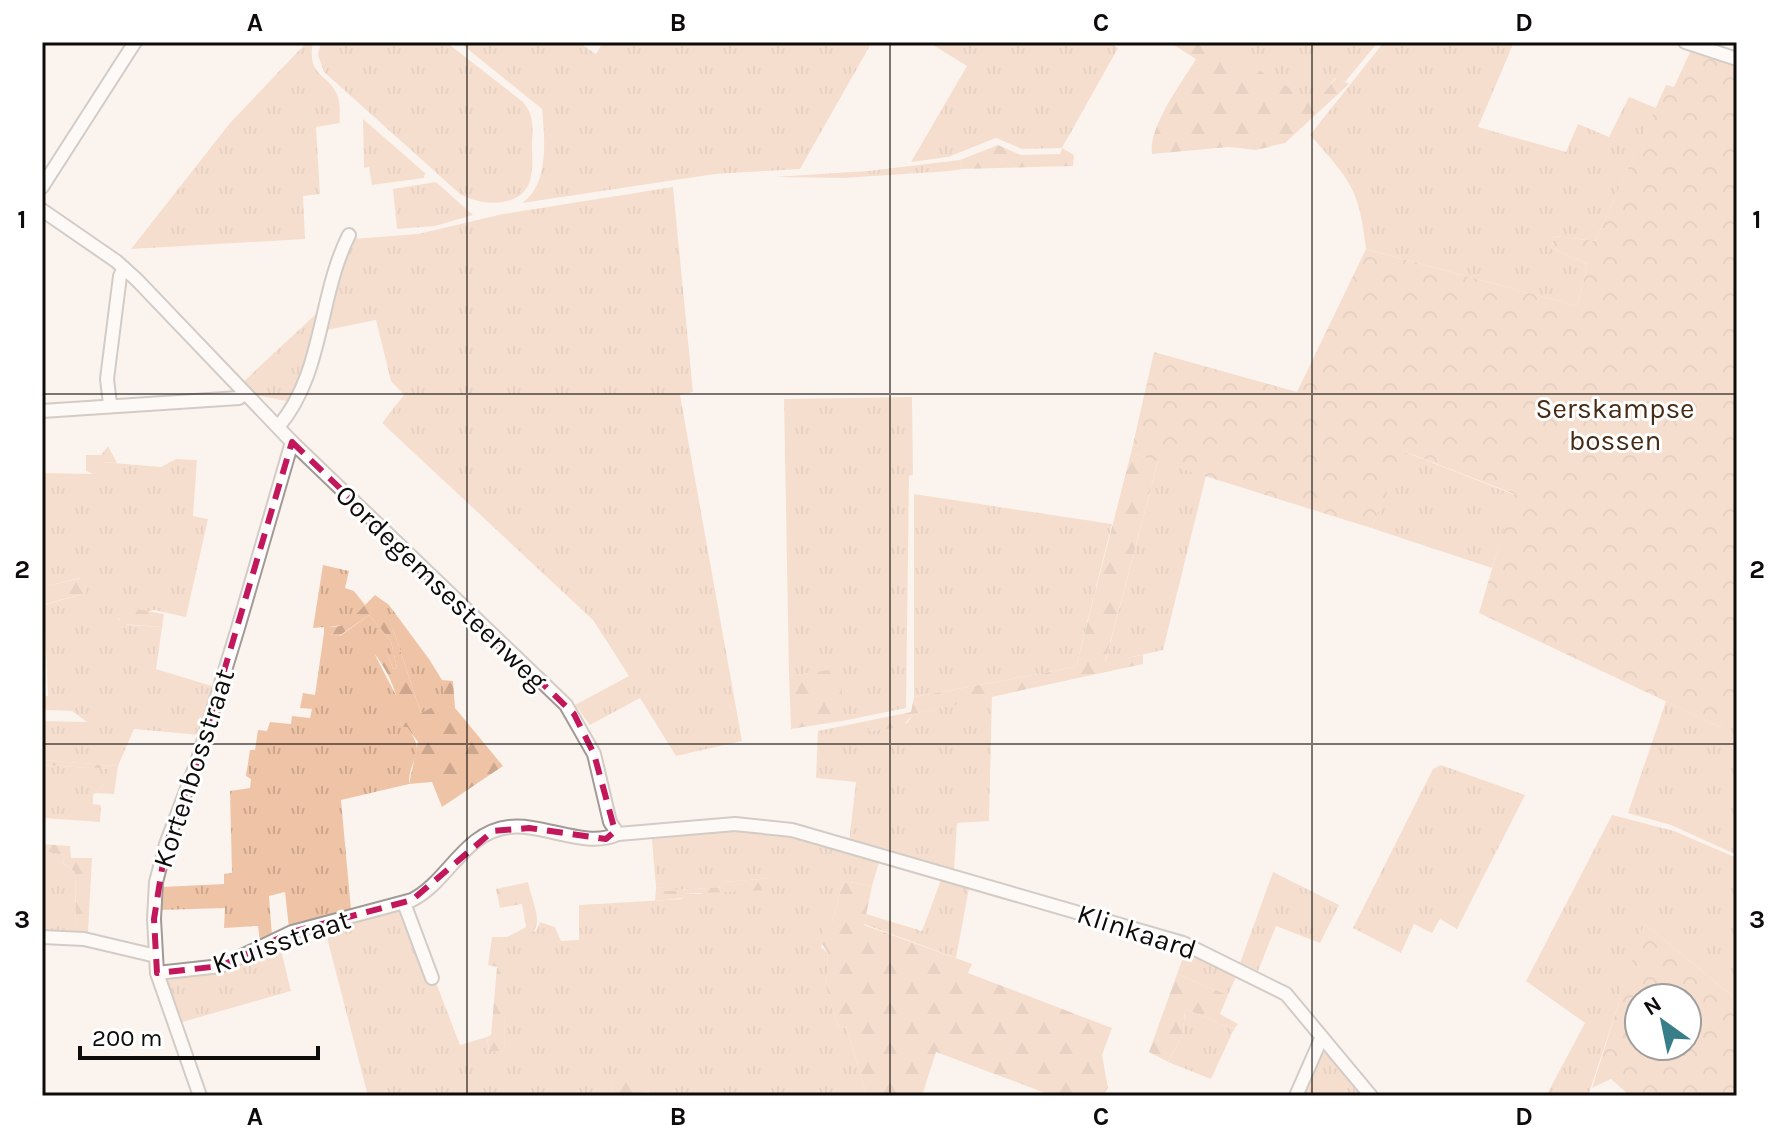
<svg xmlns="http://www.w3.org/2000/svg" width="1779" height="1138" viewBox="0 0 1779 1138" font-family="Karla,sans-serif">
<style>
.grass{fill:url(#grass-tufts)}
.forest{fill:url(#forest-firs)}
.park{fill:url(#park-crowns);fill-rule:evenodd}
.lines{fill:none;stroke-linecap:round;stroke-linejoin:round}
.minor-casing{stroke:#a19a95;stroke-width:16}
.minor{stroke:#fff;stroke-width:12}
.marked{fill:none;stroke:#c2185b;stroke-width:6;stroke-dasharray:16 10;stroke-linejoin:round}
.grid{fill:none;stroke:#0e0c0a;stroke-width:2;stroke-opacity:0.55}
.labels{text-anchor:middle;stroke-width:6;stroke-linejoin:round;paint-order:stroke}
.park-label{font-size:28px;fill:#472b15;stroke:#fff}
.street-label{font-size:28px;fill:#0e0c0a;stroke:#fff}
.neatline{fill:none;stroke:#0e0c0a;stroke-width:3}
.grid-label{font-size:26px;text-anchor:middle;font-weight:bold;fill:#0e0c0a}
</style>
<defs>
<pattern id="grass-tufts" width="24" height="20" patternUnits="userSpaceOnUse" patternTransform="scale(2)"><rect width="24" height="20" fill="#efc4a6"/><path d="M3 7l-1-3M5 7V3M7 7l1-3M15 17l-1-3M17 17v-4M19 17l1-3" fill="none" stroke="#cca78e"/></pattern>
<pattern id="forest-firs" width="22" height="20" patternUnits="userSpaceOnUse" patternTransform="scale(2)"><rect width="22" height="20" fill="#efc4a6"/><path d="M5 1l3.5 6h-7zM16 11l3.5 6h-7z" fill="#cca78e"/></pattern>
<pattern id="park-crowns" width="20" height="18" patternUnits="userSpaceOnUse" patternTransform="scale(2)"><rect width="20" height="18" fill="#efc4a6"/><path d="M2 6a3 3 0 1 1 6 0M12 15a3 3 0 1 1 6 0" fill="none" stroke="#cca78e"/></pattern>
</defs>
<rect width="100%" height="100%" fill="#fbf4ee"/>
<g class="grass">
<path d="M307,42H313C306,78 330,73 338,97C341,105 339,116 340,123L316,127L320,194L303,196L305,239L131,249L230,123Z"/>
<path d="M321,42H446L523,102C534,115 533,126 532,143C532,157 534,174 528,186C515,209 478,205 460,194L324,72L318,55Z"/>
<path d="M459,42H578L596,54L603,42H872L800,169L715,174L522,203C549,185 545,139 542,109Z"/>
<polygon points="928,42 1108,42 1118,48 1062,148 1022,149 996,138 948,157 911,162 967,66"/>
<polygon points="1229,42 1378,42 1345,82 1335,78 1317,104 1224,51"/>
<path d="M1384,42H1514L1478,127L1566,152L1578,124L1609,137L1629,97L1656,108L1595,241L1555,236L1551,248L1588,264L1577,306L1366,249C1360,189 1349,179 1310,135Z"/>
<polygon points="363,119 425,173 424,178 372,185 369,167 364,168"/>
<polygon points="960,160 962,169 950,171 844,178 773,177 868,171"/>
<polygon points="436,182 473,215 435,226 397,229 393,189"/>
<polygon points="673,187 693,392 680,395 742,741 676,756 640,698 590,725 575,705 629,676 593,620 382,423 404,395 391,381 376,320 322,331 352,239 418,234 503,214"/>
<polygon points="317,313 322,317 292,402 250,394 241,384"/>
<polygon points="912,397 913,475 909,476 906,708 842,721 842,669 789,676 784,399"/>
<polygon points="1405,452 1515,495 1492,568 1371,528"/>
<polygon points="176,459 197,460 193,516 208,519 186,617 154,610 118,619 128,625 162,627 156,669 215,687 200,735 134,729 118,766 42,760 42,721 87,722 72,711 47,710 42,705 42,697 48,696 44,605 86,593 81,578 42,587 42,473 91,474 101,462 161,467"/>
<polygon points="1158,461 1206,476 1163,650 1105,663"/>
<polygon points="914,494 1112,524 1076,667 914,697"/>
<polygon points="323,565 349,571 345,588 354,591 365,605 346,625 313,628"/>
<polygon points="375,595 389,605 429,659 442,680 445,701 421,713 393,629 367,603"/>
<path d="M369,615L391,641L397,668L393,669L387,653L373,651L402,707L400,726L407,727C428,755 409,756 409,784L341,800L351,910L289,928L285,892L269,896L272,936L260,941L258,926L224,928L225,908L160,910L161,887L224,884V874L232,873L230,791L250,788L251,779L246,776L250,750H255L258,730L267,731L270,722L291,724L292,716L310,718L312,709L300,708L303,693L315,695L324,633L340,636Z"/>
<polygon points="1734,695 1737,696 1737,855 1671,825 1628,813 1666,701 1720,727"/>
<polygon points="992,696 989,821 957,823 954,872 849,842 856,782 816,778 818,731 867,721 870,731 907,723 913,714"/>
<polygon points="42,765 109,769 103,786 93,795 93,804 101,805 100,822 42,818"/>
<polygon points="1441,765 1525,795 1457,929 1440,919 1432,933 1414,924 1401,953 1353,928 1433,769"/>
<polygon points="1612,815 1674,831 1737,858 1737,1000 1645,924 1588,1096 1546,1096 1585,1023 1526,981"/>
<polygon points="738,830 790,835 879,862 872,886 843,881 832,922 821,947 828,953 826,987 838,1027 846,1026 867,1096 654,1096 648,1092 650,1082 613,1082 610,1096 368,1096 324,926 400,909 435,980 460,1045 487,1037 489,1052 504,1051 506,944 537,930 540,922 555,927 561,941 579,940 579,905 682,899 683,894 699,894 772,878 723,882 722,887 664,891 664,887 656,888 652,839"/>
<polygon points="42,851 65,855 63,863 75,872 76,931 42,934"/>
<polygon points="1273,872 1339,905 1320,943 1276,926 1258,971 1240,963"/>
<polygon points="941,880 969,888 956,958 864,924 866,914 922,931"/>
<polygon points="279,942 291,991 179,1023 165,982 167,978 220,972"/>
<polygon points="1185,952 1237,974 1228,995 1177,974"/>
<polygon points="1185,1009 1234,1029 1211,1079 1168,1062 1183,1034"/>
<polygon points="1325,1053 1330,1054 1366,1096 1302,1096 1320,1054"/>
</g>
<g class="forest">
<path d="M1169,42H1229L1225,51L1316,103L1336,78L1349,84L1285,143L1256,150L1229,147L1152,154C1148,127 1182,82 1196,59Z"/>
<polygon points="998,145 1021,155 1060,154 1062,148 1074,155 1073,166 962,169 960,160"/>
<polygon points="108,446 117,463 101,462 101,473 97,475 86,471 86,455 101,455"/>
<polygon points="1131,453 1158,461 1105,662 1143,655 1143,664 913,714 902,727 869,731 867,721 911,712 914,697 1076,667"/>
<polygon points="82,578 86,593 42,605 42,587"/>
<path d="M367,603L378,609L393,629L421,713L444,701L442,680L453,681L455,708L503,766L442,807L432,782L409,784L418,742L407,727H400C402,699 387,665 367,646L371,642L387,653L393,669L397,668L391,641L369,615L339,636L324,633V625C345,632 353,616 367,603Z"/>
<polygon points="125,607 164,614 162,627 122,624 117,614"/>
<polygon points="842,668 842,721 791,729 789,676"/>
<polygon points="42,760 118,766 114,794 94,793 103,786 108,769 42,765"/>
<polygon points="42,844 70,846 71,858 92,858 88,933 76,931 75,872 63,863 65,855 42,851"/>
<polygon points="772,878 771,890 683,894 682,898 655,901 656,888 664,887 665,891 722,887 722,882"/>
<polygon points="843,881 872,886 864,925 972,964 968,973 1112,1028 1102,1055 1108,1088 1102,1096 1053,1096 936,1052 922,1096 867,1096 846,1026 838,1027 826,987 828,953 820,941 825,925 832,922"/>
<path d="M528,882C536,917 551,933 507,944L504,1051L489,1052L487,1037L491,1035L497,967L488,965L492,937H507L526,927L522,904L500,908L496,889Z"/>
<polygon points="1177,974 1228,995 1220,1014 1238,1024 1234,1029 1185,1009 1183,1034 1168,1062 1149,1052"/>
<polygon points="613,1082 651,1082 648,1092 610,1096"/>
</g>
<g class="park">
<polygon points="1691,50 1737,65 1737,696 1720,727 1479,613 1514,494 1406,452 1371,528 1131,453 1154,352 1297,392 1366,249 1577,306 1588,264 1551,248 1555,236 1595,241 1666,85 1674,87"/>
<path d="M1644,923L1737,1000V1096H1630L1611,1079L1592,1088ZM1639,998H1687V1046H1639Z"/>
</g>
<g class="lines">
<g class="minor-casing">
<g id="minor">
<polyline points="1685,42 1737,59"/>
<polyline points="42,187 135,42"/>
<polyline points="42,210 116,261 137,280 292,442 566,705 594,754 610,822 618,834 735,824 792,830 1183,943 1286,994 1371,1096"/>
<polyline points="110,404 107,379 120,276 124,268"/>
<polyline points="42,411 239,398 245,393"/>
<path d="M278,427C324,374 318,296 349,235"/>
<polyline points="404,903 432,978"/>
<polyline points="42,937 84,939 156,956"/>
<path d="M157,973L221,966L292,932L412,900C448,882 464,832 509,827C544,823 585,849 618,834"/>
<polyline points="200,1096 157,973 154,919 156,882 166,844 197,762 238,628 292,442"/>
<polyline points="1296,1096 1321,1039"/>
</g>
</g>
<use href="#minor" class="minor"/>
</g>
<path d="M0 0H1779V1138H0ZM292,442L574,714L594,754L615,831L606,839L529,828L493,831L412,900L292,932L221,966L157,973L154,919L166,844L197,762Z" fill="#fbf4ee" fill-opacity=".55" fill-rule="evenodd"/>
<path class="marked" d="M292,442L574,714L594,754L615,831L606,839L529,828L493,831L412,900L292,932L221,966L157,973L154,919L166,844L197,762Z"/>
<path class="grid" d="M467,42V1096M890,42V1096M1312,42V1096M42,394H1737M42,744H1737"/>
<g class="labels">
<g class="park-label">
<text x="1615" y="418">Serskampse<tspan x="1615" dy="32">bossen</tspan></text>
</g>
<g class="street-label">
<text transform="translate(442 587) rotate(44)" y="10">Oordegemsesteenweg</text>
<text transform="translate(193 768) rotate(-72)" y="10">Kortenbosstraat</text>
<text transform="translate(1137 931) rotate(18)" y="10">Klinkaard</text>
<text transform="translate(281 941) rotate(-19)" y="10">Kruisstraat</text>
</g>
</g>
<rect width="1779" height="1138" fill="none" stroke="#ffffff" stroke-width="88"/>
<g transform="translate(1663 1022) rotate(327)"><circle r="38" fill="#ffffff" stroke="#9f9e9d" stroke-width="2"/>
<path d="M0-6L14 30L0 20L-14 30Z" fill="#377e88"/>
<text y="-12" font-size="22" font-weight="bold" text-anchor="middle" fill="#0e0c0a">N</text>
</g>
<path d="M80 1046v12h238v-12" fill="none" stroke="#0e0c0a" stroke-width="4"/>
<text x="92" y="1046" font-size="24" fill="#0e0c0a" stroke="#ffffff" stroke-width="6" paint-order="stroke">200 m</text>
<rect x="44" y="44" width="1691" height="1050" class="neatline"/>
<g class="grid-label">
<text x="255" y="31">A</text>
<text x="678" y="31">B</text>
<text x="1101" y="31">C</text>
<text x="1524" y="31">D</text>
<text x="22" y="228">1</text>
<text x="1757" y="228">1</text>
<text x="22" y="578">2</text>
<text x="1757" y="578">2</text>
<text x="22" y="928">3</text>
<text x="1757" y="928">3</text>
<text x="255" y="1125">A</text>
<text x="678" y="1125">B</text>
<text x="1101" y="1125">C</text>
<text x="1524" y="1125">D</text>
</g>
</svg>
